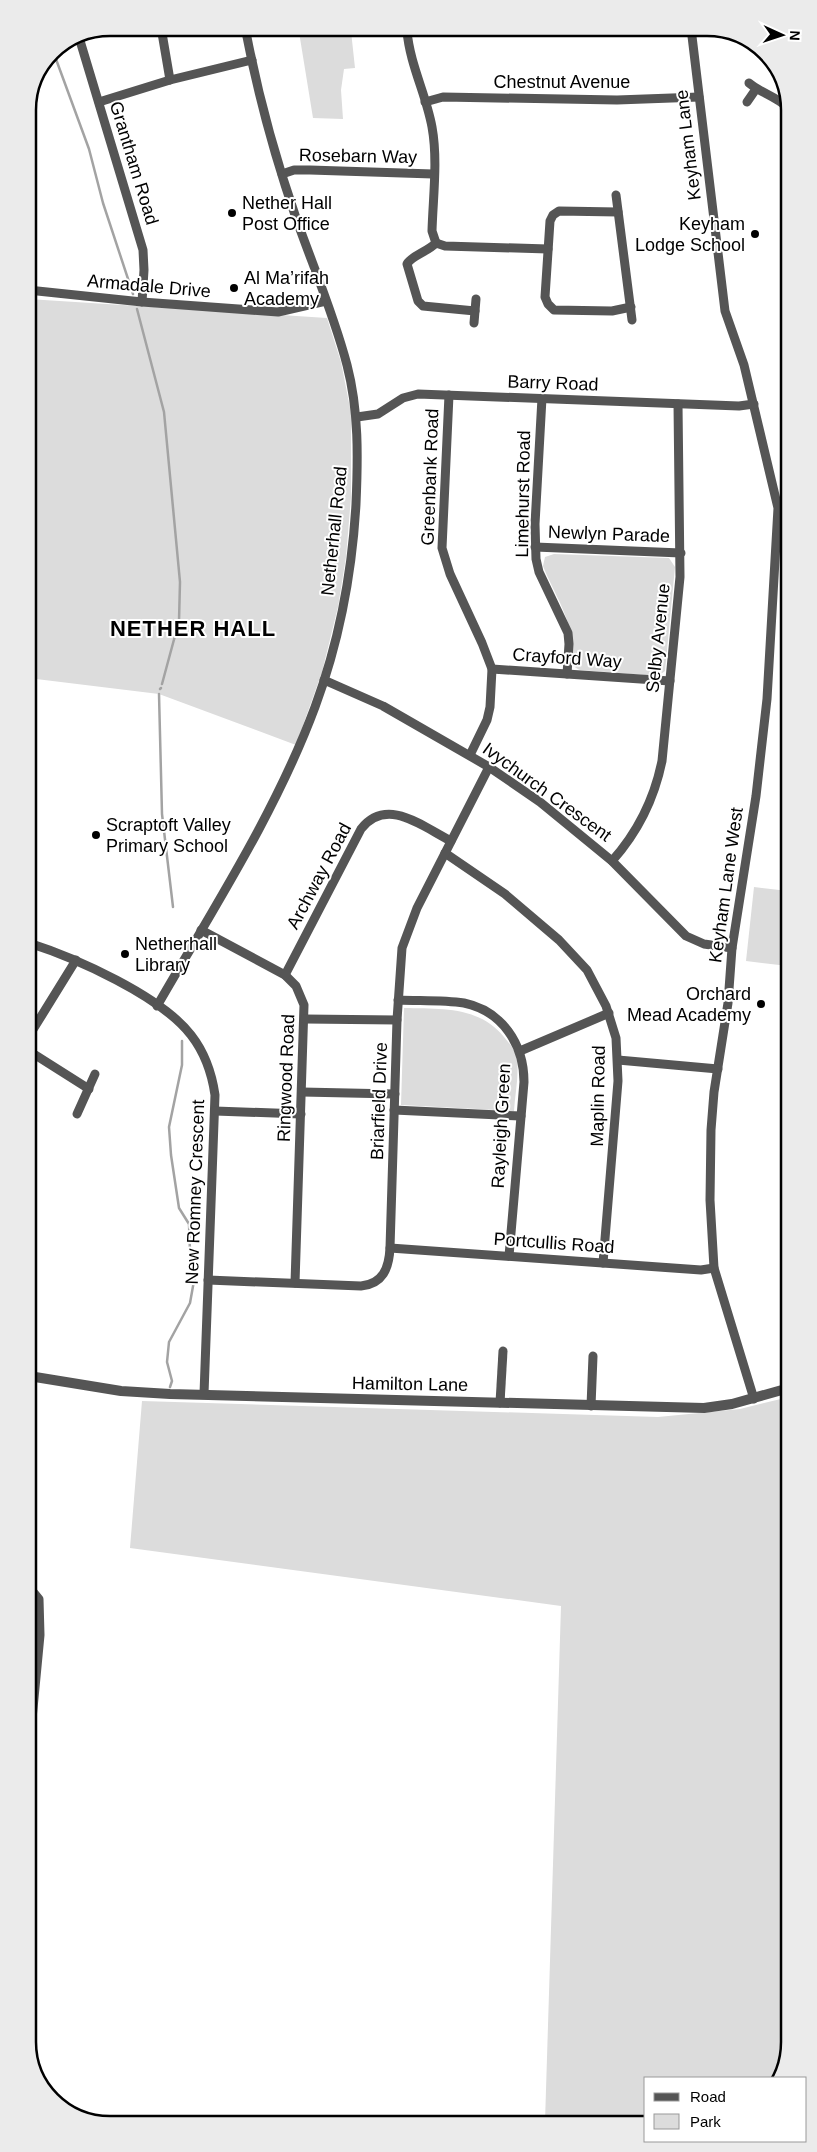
<svg xmlns="http://www.w3.org/2000/svg" width="817" height="2152" viewBox="0 0 817 2152" font-family="Helvetica,sans-serif">
<style>
.green{fill:#dcdcdc}
.lines{fill:none;stroke-linecap:round;stroke-linejoin:round}
.stream{stroke:#a3a3a3;stroke-width:2.5}
.minor{stroke:#555;stroke-width:9}
.tertiary{stroke:#555;stroke-width:10}
.poi-dot{fill:#000;stroke:#fff;stroke-width:2}
.labels{text-anchor:middle;stroke-width:4;stroke-linejoin:round;paint-order:stroke}
.street-label{font-size:18px;fill:#000;stroke:#fff}
.poi-label{font-size:18px;fill:#000;stroke:#fff;text-anchor:start}
.district-label{font-size:22px;font-weight:bold;letter-spacing:1px;fill:#000;stroke:#fff}
.rim{fill:none;stroke:#000;stroke-width:2.5}
</style>
<rect width="100%" height="100%" fill="#fff"/>
<g class="green">
<polygon points="351,31 355,68 344,69 341,90 343,119 313,118 299,32"/>
<polygon points="28,299 327,318 341,362 351,413 351,497 346,557 338,607 322,672 296,745 159,694 28,678"/>
<path d="M554,554L669,558L675,567L665,671L658,676L580,670C570,666 572,659 572,650C573,620 554,594 543,566L545,557Z"/>
<polygon points="783,599 787,599 787,646 780,645"/>
<polygon points="754,887 788,891 788,966 746,961"/>
<path d="M404,1008C441,1009 479,1006 504,1037C509,1043 517,1052 517,1060C519,1077 515,1094 514,1111L401,1105Z"/>
<polygon points="789,1397 789,2042 777,2078 646,2078 646,2122 545,2122 561,1606 130,1548 142,1401 658,1417 740,1409"/>
</g>
<g class="lines">
<g class="stream">
<polyline points="53,51 89,149 103,203 133,294"/>
<polyline points="137,309 164,412 180,582 179,621 162,684"/>
<polyline points="160,689 161,688"/>
<polyline points="159,694 162,814 173,907"/>
<polyline points="170,1387 172,1381 167,1362 169,1342 190,1303 197,1264 190,1251 189,1224 179,1208 171,1155 169,1127 182,1065 182,1041"/>
</g>
<g class="minor">
<polyline points="691,28 725,311 744,365 778,508 767,699 756,796 732,948 728,1003 714,1092 711,1130 710,1200 714,1268 754,1399"/>
<path d="M407,31C410,65 426,94 432,127C438,160 433,197 432,231L436,243"/>
<polyline points="162,33 170,80"/>
<polyline points="78,34 143,250 144,270 142,302"/>
<path d="M749,83C761,93 775,96 787,107"/>
<polyline points="99,102 170,80 252,60"/>
<polyline points="425,102 443,97 617,100 699,97"/>
<polyline points="747,102 756,89"/>
<polyline points="282,174 294,170 310,170 433,174"/>
<polyline points="616,195 632,320"/>
<polyline points="618,212 559,211 553,215 550,221 545,297 548,304 554,310 612,311 631,307"/>
<path d="M436,243C427,252 411,256 407,264L418,301L423,306L475,311"/>
<polyline points="436,243 445,246 548,249"/>
<polyline points="28,290 142,302 278,312 326,301"/>
<polyline points="474,323 476,299"/>
<polyline points="449,395 442,548 450,574 482,643 492,669 490,707 487,720 470,755"/>
<polyline points="542,398 535,524 536,559 539,572 568,633 569,644 567,674"/>
<polyline points="357,417 378,414 403,398 418,394 739,406 754,404"/>
<polyline points="535,547 681,553"/>
<polyline points="492,669 670,681"/>
<polyline points="324,680 383,706 489,767 540,802 612,861 686,936 704,944 732,948"/>
<polyline points="445,853 505,894 559,940 587,970 606,1006 616,1038 618,1081 603,1263"/>
<path d="M612,861C638,832 654,800 662,761L680,577L678,404"/>
<polyline points="201,930 285,975 296,986 304,1005 295,1283"/>
<path d="M29,943C76,958 161,996 191,1035C205,1053 212,1074 215,1095L204,1394"/>
<path d="M285,975L361,829C387,796 423,827 451,841"/>
<path d="M398,1000C420,1001 443,1000 464,1003C502,1011 524,1044 524,1082L509,1256"/>
<path d="M157,1006C213,909 276,812 315,707C339,642 352,574 356,504C358,458 359,411 347,365C334,315 313,266 296,218C275,157 258,95 246,32"/>
<polyline points="305,1019 397,1020"/>
<polyline points="29,1036 76,960"/>
<polyline points="29,1051 89,1089"/>
<polyline points="520,1051 609,1013"/>
<polyline points="618,1060 718,1069"/>
<polyline points="302,1092 395,1094"/>
<polyline points="394,1110 521,1116"/>
<polyline points="215,1111 301,1114"/>
<polyline points="77,1114 95,1074"/>
<polyline points="390,1248 701,1270 714,1268"/>
<path d="M208,1280L361,1286C383,1284 389,1268 390,1248L397,1020L402,948L417,908L489,767"/>
<polyline points="500,1403 503,1351"/>
<polyline points="591,1406 593,1356"/>
<polyline points="30,1588 39,1599 40,1635 30,1740"/>
</g>
<polyline class="tertiary" points="29,1376 121,1391 170,1394 704,1408 732,1404 789,1388"/>
</g>
<g class="poi-dot">
<circle cx="232" cy="213" r="5"/>
<circle cx="755" cy="234" r="5"/>
<circle cx="234" cy="288" r="5"/>
<circle cx="96" cy="835" r="5"/>
<circle cx="125" cy="954" r="5"/>
<circle cx="761" cy="1004" r="5"/>
</g>
<g class="labels">
<g class="street-label">
<text x="562" y="88">Chestnut Avenue</text>
<text transform="translate(688 145) rotate(-97)" y="6">Keyham Lane</text>
<text transform="translate(358 156) rotate(1)" y="6">Rosebarn Way</text>
<text transform="translate(134 163) rotate(73)" y="6">Grantham Road</text>
<text transform="translate(149 286) rotate(5)" y="6">Armadale Drive</text>
<text transform="translate(553 383) rotate(2)" y="6">Barry Road</text>
<text transform="translate(430 477) rotate(-88)" y="6">Greenbank Road</text>
<text transform="translate(523 494) rotate(-89)" y="6">Limehurst Road</text>
<text transform="translate(334 531) rotate(-84)" y="6">Netherhall Road</text>
<text transform="translate(609 534) rotate(2)" y="6">Newlyn Parade</text>
<text transform="translate(658 638) rotate(-84)" y="6">Selby Avenue</text>
<text transform="translate(567 658) rotate(4)" y="6">Crayford Way</text>
<text transform="translate(547 792) rotate(36)" y="6">Ivychurch Crescent</text>
<text transform="translate(319 876) rotate(-62)" y="6">Archway Road</text>
<text transform="translate(726 885) rotate(-82)" y="6">Keyham Lane West</text>
<text transform="translate(286 1078) rotate(-88)" y="6">Ringwood Road</text>
<text transform="translate(598 1096) rotate(-89)" y="6">Maplin Road</text>
<text transform="translate(379 1101) rotate(-88)" y="6">Briarfield Drive</text>
<text transform="translate(501 1126) rotate(-87)" y="6">Rayleigh Green</text>
<text transform="translate(195 1192) rotate(-88)" y="6">New Romney Crescent</text>
<text transform="translate(554 1243) rotate(4)" y="6">Portcullis Road</text>
<text transform="translate(410 1384) rotate(1)" y="6">Hamilton Lane</text>
</g>
<g class="poi-label">
<text x="242" y="209">Nether Hall<tspan x="242" dy="21">Post Office</tspan></text>
<text x="745" y="230" text-anchor="end">Keyham<tspan x="745" dy="21">Lodge School</tspan></text>
<text x="244" y="284">Al Ma’rifah<tspan x="244" dy="21">Academy</tspan></text>
<text x="106" y="831">Scraptoft Valley<tspan x="106" dy="21">Primary School</tspan></text>
<text x="135" y="950">Netherhall<tspan x="135" dy="21">Library</tspan></text>
<text x="751" y="1000" text-anchor="end">Orchard<tspan x="751" dy="21">Mead Academy</tspan></text>
</g>
<g class="district-label">
<text x="193" y="636">NETHER HALL</text>
</g>
</g>
<path d="M0 0H817V2152H0ZM110 36H707A74 74 0 0 1 781 110V2042A74 74 0 0 1 707 2116H110A74 74 0 0 1 36 2042V110A74 74 0 0 1 110 36Z" fill="#ebebeb" fill-rule="evenodd"/>
<path class="rim" d="M110 36H707A74 74 0 0 1 781 110V2042A74 74 0 0 1 707 2116H110A74 74 0 0 1 36 2042V110A74 74 0 0 1 110 36Z"/>
<rect x="644" y="2077" width="162" height="65" fill="#ffffff" stroke="#999999"/>
<rect x="654" y="2093" width="25" height="8" fill="#555555" stroke="#999999"/>
<text x="690" y="2102" font-size="15" fill="#000000">Road</text>
<rect x="654" y="2114" width="25" height="15" fill="#dcdcdc" stroke="#999999"/>
<text x="690" y="2127" font-size="15" fill="#000000">Park</text>
<g transform="translate(782 35) rotate(93)" stroke="#ffffff" stroke-width="4" paint-order="stroke">
<path d="M0-4L9 19L0 12L-9 19Z" fill="#000000"/>
<text y="-8" font-size="14" font-weight="bold" text-anchor="middle" fill="#000000">N</text>
</g>
</svg>
